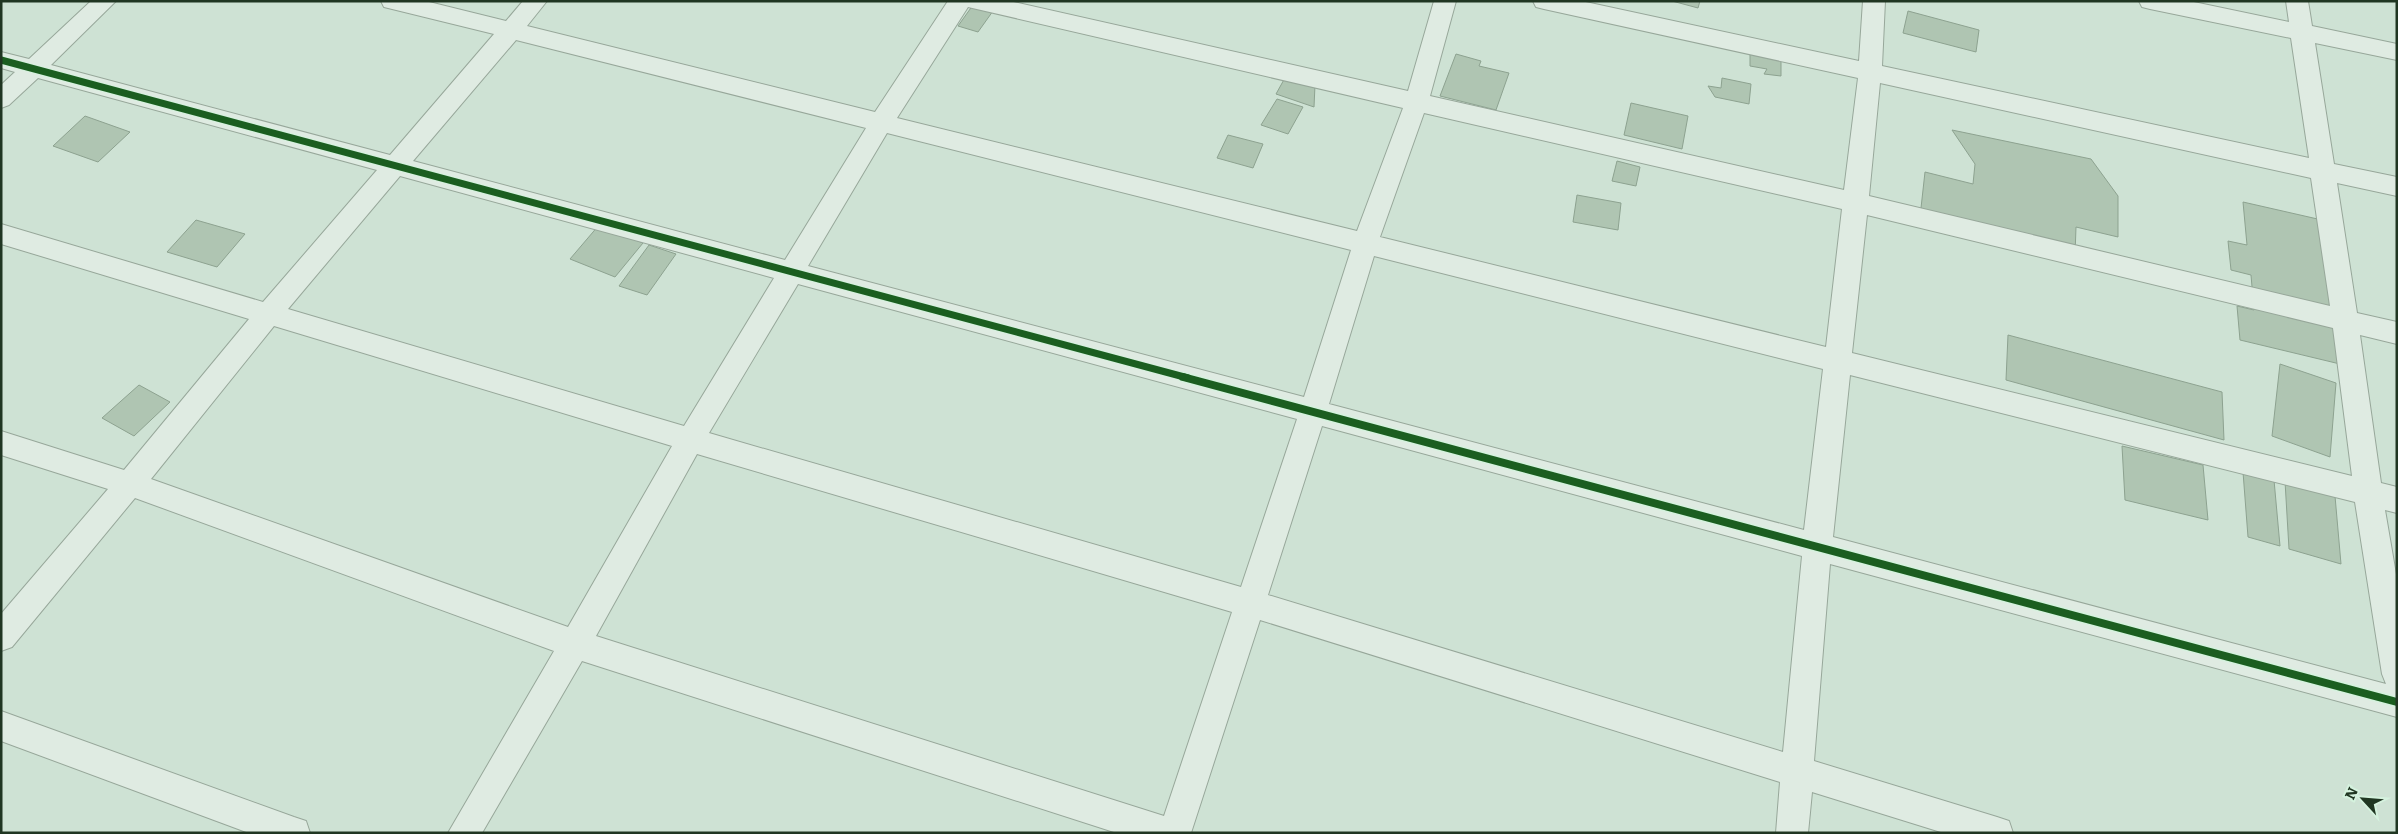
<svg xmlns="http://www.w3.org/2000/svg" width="2398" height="834" viewBox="0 0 2398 834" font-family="Literata,serif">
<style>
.building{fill:#afc5b2;stroke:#8da290}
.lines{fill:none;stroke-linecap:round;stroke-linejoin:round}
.minor-casing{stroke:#97a79a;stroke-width:2}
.minor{fill:#dfebe2;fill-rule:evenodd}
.cycleway-far1-casing{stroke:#d5f2de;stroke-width:9}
.cycleway-casing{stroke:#d5f2de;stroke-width:11}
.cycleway-far1{stroke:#1b5e20;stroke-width:7}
.cycleway{stroke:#1b5e20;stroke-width:8}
</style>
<rect width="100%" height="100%" fill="#cee2d4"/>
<g class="building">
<polygon points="1672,1 1700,1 1698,8"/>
<polygon points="973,5 993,11 978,32 958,26"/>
<polygon points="1908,11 1979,30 1976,52 1903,33"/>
<polygon points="1750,49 1781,54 1781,76 1764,74 1767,69 1750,66"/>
<polygon points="1456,54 1481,61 1479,66 1509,73 1496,110 1440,96"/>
<polygon points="1286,76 1315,85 1314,107 1276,94"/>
<polygon points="1722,78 1751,84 1749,104 1715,97 1708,86 1721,88"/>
<polygon points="1277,99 1303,107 1288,134 1261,125"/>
<polygon points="1631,103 1688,116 1682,149 1624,135"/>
<polygon points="85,116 130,132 98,162 53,146"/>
<polygon points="1952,130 2091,159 2118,196 2118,237 2076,227 2075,255 1920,217 1925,172 1973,184 1975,164"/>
<polygon points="1228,135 1263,144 1253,168 1217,158"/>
<polygon points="1617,161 1640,167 1636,186 1612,181"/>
<polygon points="1577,195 1621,203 1618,230 1573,222"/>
<polygon points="2243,202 2322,220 2340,364 2240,340 2237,306 2254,310 2251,275 2231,270 2228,241 2247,245"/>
<polygon points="196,220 245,234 217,267 167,252"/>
<polygon points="599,225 643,243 615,277 570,259"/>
<polygon points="649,245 676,254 647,295 619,286"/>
<polygon points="2008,335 2222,392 2224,440 2006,380"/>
<polygon points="2280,364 2336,383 2330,457 2272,436"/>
<polygon points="139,385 170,402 134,436 102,418"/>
<polygon points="2122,446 2203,465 2208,520 2125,500"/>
<polygon points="2243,472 2274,480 2280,546 2248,537"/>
<polygon points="2285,481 2335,496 2341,564 2289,549"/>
</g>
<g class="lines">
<g class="minor-casing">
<g id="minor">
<path d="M91,1H116L51,65L390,155L494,34L384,7L381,1H425L506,21L523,1H547L527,26L875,112L948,1H1009L1408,91L1434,1H1456L1430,96L1844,190L1858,78L1544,9L1536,7L1533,1H1581L1859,61L1863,1H1885L1882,66L2309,158L2291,38L2150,9L2142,7L2139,1H2189L2289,22L2286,1H2308L2312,26L2397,44V60L2315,43L2334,164L2397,177V196L2337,183L2357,313L2397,322V344L2360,335L2381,483L2397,487V513L2385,510L2397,580V717L1830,564L1814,761L1997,817L2009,821L2013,833H1944L1812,792L1808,833H1776L1780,782L1260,620L1191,833H1117L582,661L482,833H448L554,651L135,498L12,647L1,651V614L108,489L1,455V431L124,470L249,319L1,244V224L263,302L377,170L38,78L9,105L1,108V85L15,72L1,68V52L29,59ZM968,7L1403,108L1357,231L897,118ZM516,40L866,128L785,260L413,161ZM1880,83L2311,178L2330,306L1869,196ZM1424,113L1842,209L1826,347L1380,237ZM887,133L1351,250L1304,397L808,266ZM400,176L774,278L684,426L288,309ZM1867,215L2333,328L2352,476L1852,353ZM1374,256L1823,369L1804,530L1329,404ZM798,284L1297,419L1241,587L709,433ZM274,326L672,446L568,627L151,479ZM1850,375L2355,502L2382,674L2386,684L1833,537ZM1322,426L1802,556L1783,752L1268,595ZM697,454L1232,612L1164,816L596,636Z"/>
<polygon points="1,711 294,817 306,821 310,833 249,833 1,741"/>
</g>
</g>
<use href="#minor" class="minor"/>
<g class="cycleway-far1-casing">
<polyline id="cycleway-far1" points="1,60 1188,378"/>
</g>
<g class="cycleway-casing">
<polyline id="cycleway" points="1183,377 2397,702"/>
</g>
<use href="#cycleway-far1" class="cycleway-far1"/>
<use href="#cycleway" class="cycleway"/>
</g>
<rect width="2398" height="834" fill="none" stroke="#203622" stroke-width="5"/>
<g transform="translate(2363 799) rotate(296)" stroke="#d5f2de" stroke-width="4" paint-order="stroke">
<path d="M0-4L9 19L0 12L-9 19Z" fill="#203622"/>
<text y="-8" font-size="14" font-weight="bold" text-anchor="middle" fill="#203622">N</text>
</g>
</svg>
